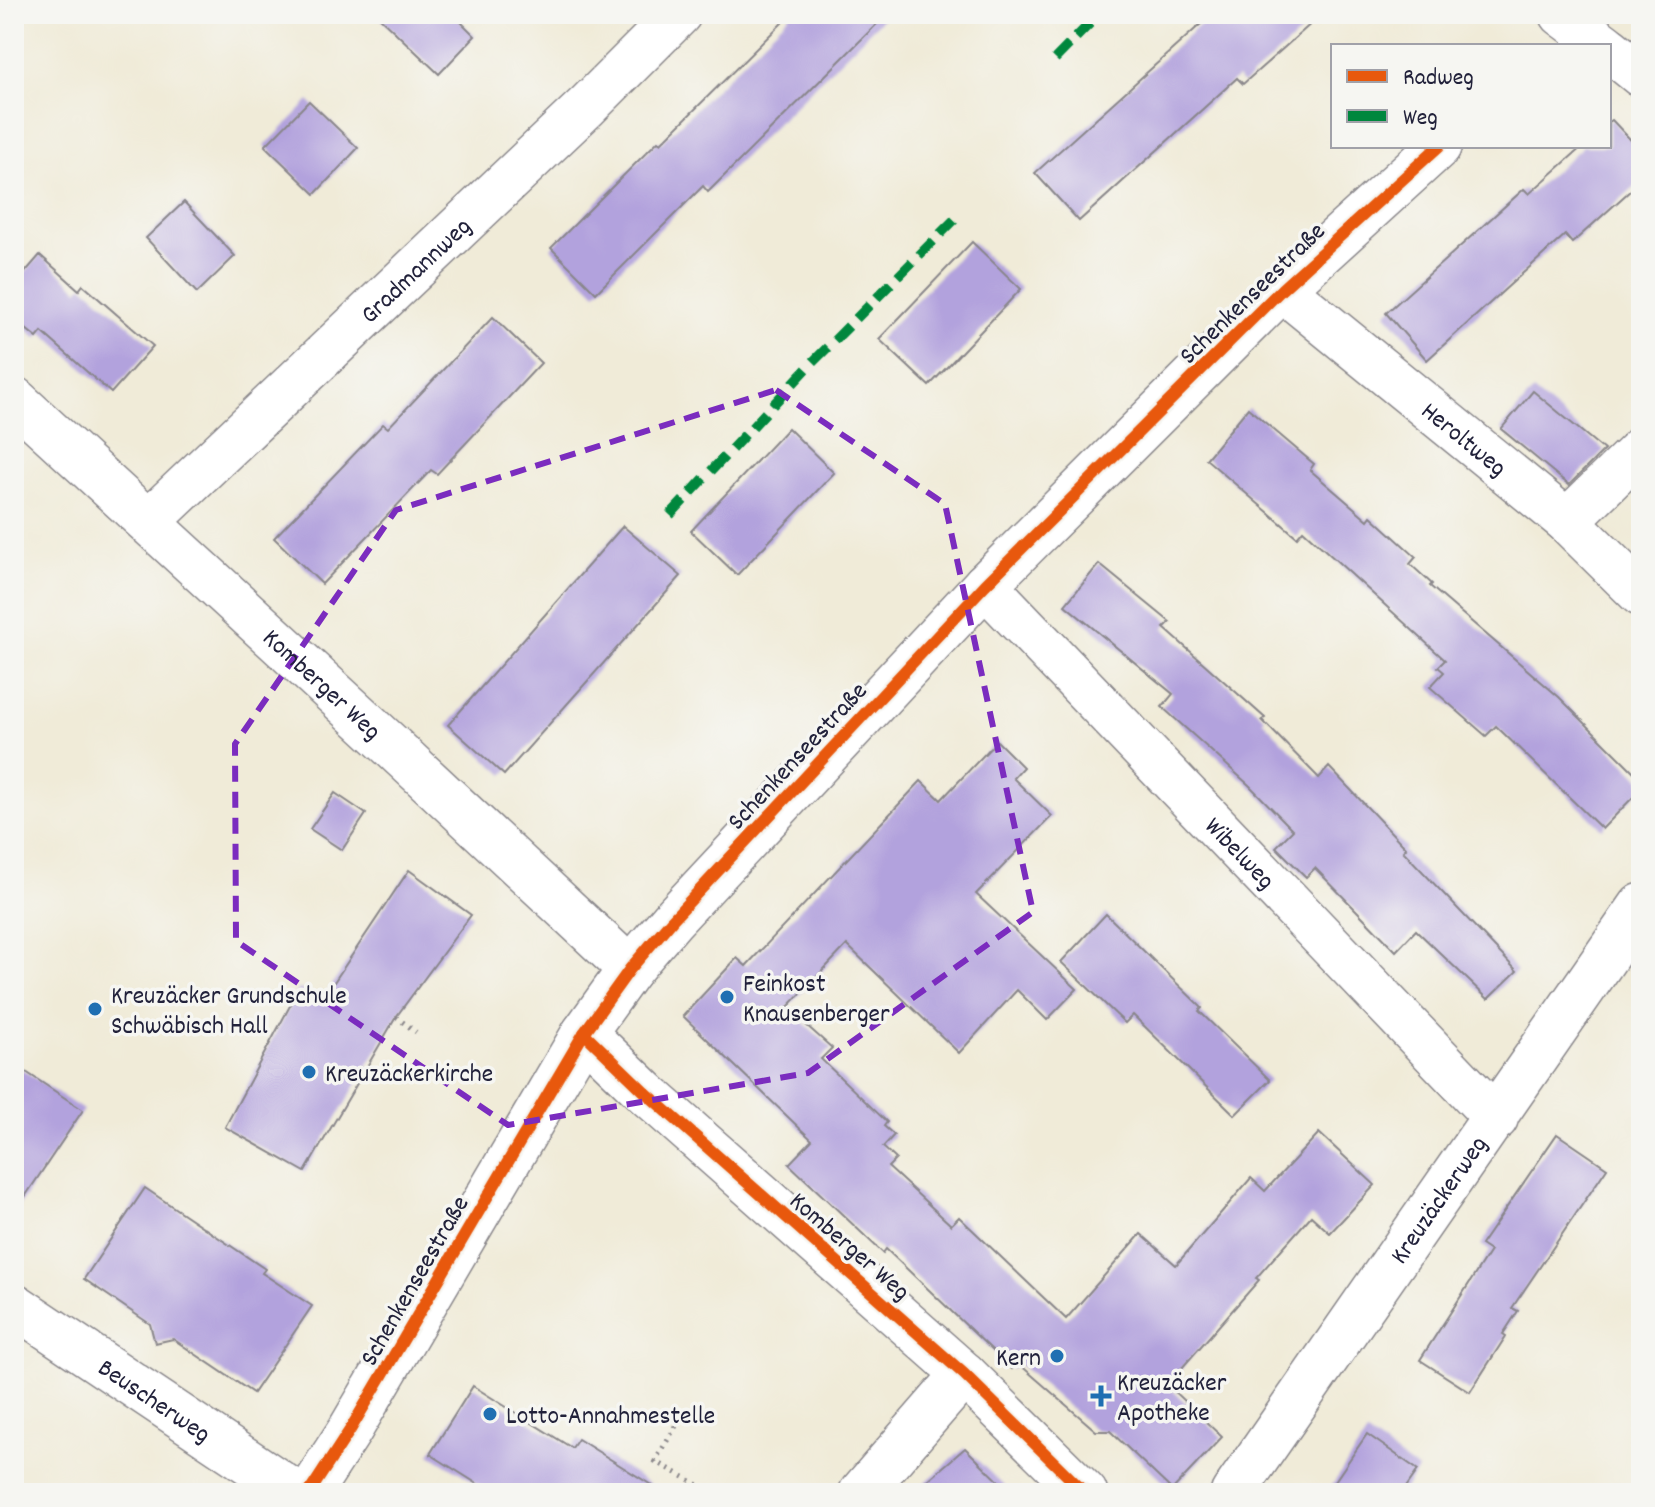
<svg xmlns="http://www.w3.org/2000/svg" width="1655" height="1507" viewBox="0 0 1655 1507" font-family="Dekko,sans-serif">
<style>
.building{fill:#b2a2dd}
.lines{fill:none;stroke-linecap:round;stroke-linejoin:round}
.street-casing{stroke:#89868a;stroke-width:47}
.path{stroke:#89868a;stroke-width:5;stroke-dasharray:2 6;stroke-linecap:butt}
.street{stroke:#fff;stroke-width:44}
.quiet{stroke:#00873e;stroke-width:10;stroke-dasharray:20 10;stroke-linecap:butt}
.cycleway-casing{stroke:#f6f6f2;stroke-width:17}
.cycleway{stroke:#e8590c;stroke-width:12}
.marked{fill:none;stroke:#7b2cbf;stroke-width:6;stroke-dasharray:16 10;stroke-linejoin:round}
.poi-dot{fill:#1f6fb2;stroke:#f6f6f2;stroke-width:3}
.labels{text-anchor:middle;stroke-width:7;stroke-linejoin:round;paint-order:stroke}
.street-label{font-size:26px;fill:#22223b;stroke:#f6f6f2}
.poi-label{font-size:26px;fill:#22223b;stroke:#f6f6f2;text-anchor:start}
</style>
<rect width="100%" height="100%" fill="#f6f6f2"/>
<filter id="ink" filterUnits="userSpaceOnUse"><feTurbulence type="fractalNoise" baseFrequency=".0125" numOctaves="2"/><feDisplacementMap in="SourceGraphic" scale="16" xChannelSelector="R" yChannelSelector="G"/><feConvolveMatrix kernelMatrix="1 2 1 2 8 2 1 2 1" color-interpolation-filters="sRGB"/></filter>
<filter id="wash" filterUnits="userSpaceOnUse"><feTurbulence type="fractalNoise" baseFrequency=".006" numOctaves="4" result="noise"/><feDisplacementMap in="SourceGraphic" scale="32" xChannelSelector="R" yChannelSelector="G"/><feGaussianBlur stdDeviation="1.8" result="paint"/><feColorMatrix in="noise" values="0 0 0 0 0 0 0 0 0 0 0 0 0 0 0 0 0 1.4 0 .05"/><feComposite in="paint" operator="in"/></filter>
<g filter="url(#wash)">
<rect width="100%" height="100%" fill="#f0ebd8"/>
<g id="blocks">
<g class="building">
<polygon points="376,14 453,14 475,36 439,74"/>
<polygon points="791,14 887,14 708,192 703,186 596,293 551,248 658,141 661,143"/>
<polygon points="1212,14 1322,14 1243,84 1237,78 1079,221 1035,173"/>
<polygon points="309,101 358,148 315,194 265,146"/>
<polygon points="1612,120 1641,151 1641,181 1572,243 1565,235 1427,360 1386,313 1524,189 1529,194 1583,146 1609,146 1609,122"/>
<polygon points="184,202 235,256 197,293 146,238"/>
<polygon points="972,242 1021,289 929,386 879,339"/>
<polygon points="40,255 79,290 83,285 153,346 111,393 42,332 37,338 14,319 14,285"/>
<polygon points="493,317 541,363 437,474 431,470 322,584 274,538 383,424 388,428"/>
<polygon points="1533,391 1604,450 1569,485 1501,429"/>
<polygon points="1248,408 1314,464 1310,470 1368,520 1371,516 1416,557 1410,564 1432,584 1430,586 1559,697 1641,779 1641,789 1602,829 1496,726 1486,736 1430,687 1444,672 1438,667 1445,660 1303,530 1297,537 1206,459"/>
<polygon points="788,428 834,473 737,575 691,531"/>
<polygon points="623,526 681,576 504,775 448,725"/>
<polygon points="1099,564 1170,622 1164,628 1265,718 1262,720 1319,778 1329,767 1406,848 1403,851 1517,971 1488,999 1416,930 1396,951 1315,868 1306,877 1276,847 1293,830 1249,785 1162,707 1173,694 1065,605"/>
<polygon points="997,741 1023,767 1013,778 1052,816 976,894 1077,989 1047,1020 1017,990 959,1053 847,945 787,1008 832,1048 821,1059 887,1122 884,1126 894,1135 883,1147 896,1159 888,1167 951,1225 959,1217 1066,1319 1141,1234 1176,1265 1251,1178 1265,1191 1319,1133 1375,1185 1330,1233 1311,1216 1256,1278 1259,1280 1167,1385 1222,1437 1172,1490 1110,1431 1096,1431 1018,1363 1012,1369 886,1249 883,1253 789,1164 812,1140 683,1016 737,958 746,966 921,781 941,800"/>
<polygon points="335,793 366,814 342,850 310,829"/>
<polygon points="409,870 471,915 396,1017 305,1172 225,1127 299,989 322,1000"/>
<polygon points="1106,914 1202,1008 1199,1011 1270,1080 1235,1115 1133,1015 1125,1023 1061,962"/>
<polygon points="14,1064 83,1110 14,1213"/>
<polygon points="1557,1134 1607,1168 1512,1308 1518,1311 1503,1334 1506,1336 1470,1392 1420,1360 1490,1251 1481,1245"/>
<polygon points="145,1188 265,1269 262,1273 312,1306 253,1393 173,1339 155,1343 150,1324 84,1279"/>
<polygon points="473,1386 572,1448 578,1439 664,1493 492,1493 430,1454"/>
<polygon points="1367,1434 1418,1470 1402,1493 1327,1493"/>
<polygon points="965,1448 1011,1493 913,1493"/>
</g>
</g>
</g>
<g filter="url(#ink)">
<use href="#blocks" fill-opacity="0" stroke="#89868a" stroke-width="2"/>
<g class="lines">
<g class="street-casing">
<g id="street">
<polyline points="1562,14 1605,46"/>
<polyline points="1609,49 1641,75"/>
<path id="s1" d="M1282,289L1567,521L1641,594"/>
<path id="s2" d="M14,399L386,741L630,969"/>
<path id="s3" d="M149,521L587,106L679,14"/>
<polyline points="1567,521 1641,449"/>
<path id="s4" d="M985,585L1496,1118"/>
<polyline points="584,1033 646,1093 964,1374 1085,1493"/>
<path id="s5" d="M14,1305L295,1493"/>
<polyline points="309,1493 350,1430 584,1033 630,969 672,920 985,585 1282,289 1439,146"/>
<polyline points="861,1493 964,1374"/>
<path id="s6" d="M1233,1493L1641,906"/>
</g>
</g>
<g class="path">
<polyline points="396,1017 416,1032"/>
<polyline points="676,1426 655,1461 713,1493"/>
</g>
<use href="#street" class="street"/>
<g class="quiet">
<polyline points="1055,59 1099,14"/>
<polyline points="670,515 812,363 958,216"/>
</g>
<g class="cycleway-casing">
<g id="cycleway">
<polyline points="584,1033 646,1093 964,1374 1085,1493"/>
<polyline points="309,1493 350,1430 584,1033 630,969 672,920 985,585 1282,289 1439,146"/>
</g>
</g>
<use href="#cycleway" class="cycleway"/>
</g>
</g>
<path class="marked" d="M776,390L945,504L1033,912L808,1073L508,1125L236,941L235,744L396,510Z"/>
<g class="poi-dot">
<circle cx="727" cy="997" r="8"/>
<circle cx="95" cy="1009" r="8"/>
<circle cx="309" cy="1072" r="8"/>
<circle cx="1057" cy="1356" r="8"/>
<path d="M1097 1384h8v8h8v8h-8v8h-8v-8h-8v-8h8z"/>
<circle cx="490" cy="1414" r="8"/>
</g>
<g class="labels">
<g class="street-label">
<text dy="9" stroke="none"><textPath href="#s3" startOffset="366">Gradmannweg</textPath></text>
<text transform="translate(1251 292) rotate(-44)" y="9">Schenkenseestraße</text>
<text dy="9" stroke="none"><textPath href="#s1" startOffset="236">Heroltweg</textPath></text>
<text dy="9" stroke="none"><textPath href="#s2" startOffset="420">Komberger Weg</textPath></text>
<text transform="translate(796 755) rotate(-47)" y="9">Schenkenseestraße</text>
<text dy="9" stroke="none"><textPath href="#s4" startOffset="370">Wibelweg</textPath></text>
<text dy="9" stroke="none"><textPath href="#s6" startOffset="358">Kreuzäckerweg</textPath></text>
<text transform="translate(851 1245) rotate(41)" y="9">Komberger Weg</text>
<text transform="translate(413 1280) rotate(-60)" y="9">Schenkenseestraße</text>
<text dy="9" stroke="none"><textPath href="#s5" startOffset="170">Beuscherweg</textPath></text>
</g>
<g class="poi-label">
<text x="743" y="991">Feinkost<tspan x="743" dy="30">Knausenberger</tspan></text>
<text x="111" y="1003">Kreuzäcker Grundschule<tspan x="111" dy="30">Schwäbisch Hall</tspan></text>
<text x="325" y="1081">Kreuzäckerkirche</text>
<text x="1041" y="1365" text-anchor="end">Kern</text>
<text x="1117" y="1390">Kreuzäcker<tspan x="1117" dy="30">Apotheke</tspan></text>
<text x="506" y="1423">Lotto-Annahmestelle</text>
</g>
</g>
<rect width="1655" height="1507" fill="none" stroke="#f6f6f2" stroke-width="48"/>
<rect x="1331" y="44" width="280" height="104" fill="#f6f6f2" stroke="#a1a1a9" stroke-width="2"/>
<rect x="1347" y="70" width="40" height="12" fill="#e8590c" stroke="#a1a1a9" stroke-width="2"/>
<text x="1403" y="84" font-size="24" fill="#22223b">Radweg</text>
<rect x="1347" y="110" width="40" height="12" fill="#00873e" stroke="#a1a1a9" stroke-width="2"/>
<text x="1403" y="124" font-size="24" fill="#22223b">Weg</text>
</svg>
